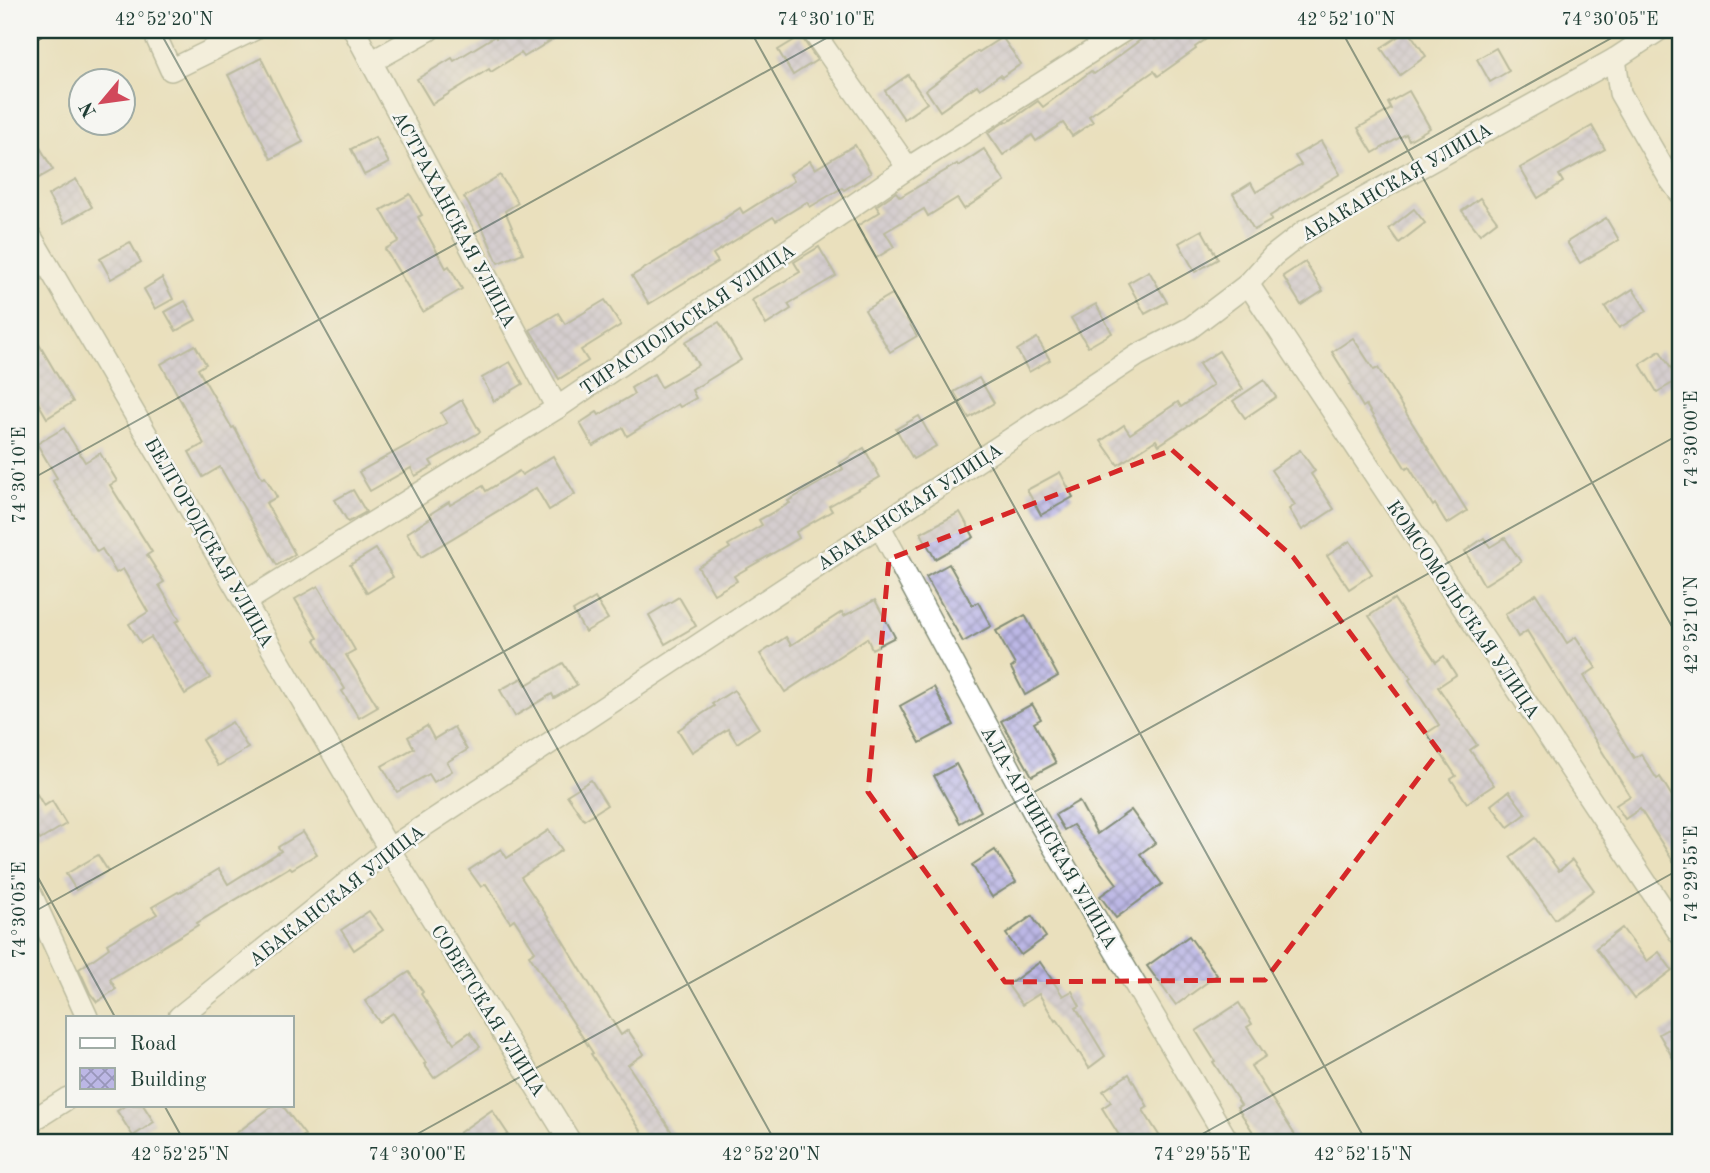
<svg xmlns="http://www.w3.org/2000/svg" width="1710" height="1173" viewBox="0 0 1710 1173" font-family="'Old Standard TT',serif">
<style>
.building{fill:url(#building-cross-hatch)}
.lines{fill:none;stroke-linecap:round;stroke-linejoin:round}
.minor-casing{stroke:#848e78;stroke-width:24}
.minor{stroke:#fff;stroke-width:21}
.marked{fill:none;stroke:#d62828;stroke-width:5;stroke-dasharray:14 9;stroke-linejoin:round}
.ticks{fill:none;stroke:#1f3d34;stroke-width:2;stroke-opacity:0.45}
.labels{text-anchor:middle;stroke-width:5;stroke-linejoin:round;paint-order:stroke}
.street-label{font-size:19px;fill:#1f3d34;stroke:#f6f6f2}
.neatline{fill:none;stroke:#1f3d34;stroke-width:2.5}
.ticks-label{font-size:18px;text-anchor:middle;fill:#1f3d34}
</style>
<defs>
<pattern id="building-cross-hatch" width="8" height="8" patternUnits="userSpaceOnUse" patternTransform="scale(1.75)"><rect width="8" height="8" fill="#bcb7e5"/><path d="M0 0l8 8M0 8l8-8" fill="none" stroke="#9896ba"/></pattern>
</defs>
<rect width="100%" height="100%" fill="#f6f6f2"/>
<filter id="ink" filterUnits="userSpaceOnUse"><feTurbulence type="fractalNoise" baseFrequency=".0143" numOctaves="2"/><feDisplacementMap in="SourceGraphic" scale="14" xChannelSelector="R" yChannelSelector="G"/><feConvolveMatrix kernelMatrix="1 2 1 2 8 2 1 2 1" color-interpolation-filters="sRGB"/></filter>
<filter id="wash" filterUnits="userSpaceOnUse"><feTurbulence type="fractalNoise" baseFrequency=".00686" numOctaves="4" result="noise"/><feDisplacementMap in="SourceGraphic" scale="28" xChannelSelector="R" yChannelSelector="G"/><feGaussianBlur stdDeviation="1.57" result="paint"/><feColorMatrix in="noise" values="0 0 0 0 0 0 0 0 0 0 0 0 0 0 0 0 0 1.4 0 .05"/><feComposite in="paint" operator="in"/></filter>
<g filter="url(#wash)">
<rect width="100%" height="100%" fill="#eae0bd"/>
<g id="blocks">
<g class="building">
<polygon points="508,30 568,30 524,57 521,53 491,72 489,69 432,104 417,79 452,58 454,61 495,36 496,38"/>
<polygon points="1171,30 1219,30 1195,47 1196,49 1158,76 1154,71 1089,116 1093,122 1072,136 1063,123 1036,141 1032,135 1003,155 988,133 1006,121 1008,122 1038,101 1043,107 1091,71 1094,74 1150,33 1155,40"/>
<polygon points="1408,30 1426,56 1400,75 1381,48"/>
<polygon points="801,36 817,60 793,75 778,50"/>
<polygon points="1002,37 1021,64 1002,77 1000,75 980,89 977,85 940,111 926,90 978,51 979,52"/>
<polygon points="1496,48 1509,71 1490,82 1477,59"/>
<polygon points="261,58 303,142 271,159 228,75"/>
<polygon points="908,75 927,103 904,119 885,91"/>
<polygon points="1409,91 1430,128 1409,140 1406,134 1373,153 1358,128 1391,109 1388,103"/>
<polygon points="1592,126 1605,149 1559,175 1563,182 1538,198 1520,168"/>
<polygon points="30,130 53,170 30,183"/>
<polygon points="375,137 389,163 364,175 351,149"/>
<polygon points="1321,141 1340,174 1270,216 1272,220 1254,230 1233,194 1251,183 1256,192 1301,165 1295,156"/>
<polygon points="855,145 871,173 844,190 842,188 810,207 807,202 776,221 773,217 713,254 718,262 649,304 632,276 726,219 725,218 740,208 743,213 794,181 790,174 810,161 815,169"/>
<polygon points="984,149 1005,182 964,209 957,198 928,216 924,209 885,232 894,247 876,258 857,226 880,212 876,206 896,192 900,197 957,164 958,166"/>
<polygon points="500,175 518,203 505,211 523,253 498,263 483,229 464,197"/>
<polygon points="76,179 92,207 64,223 48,195"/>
<polygon points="410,194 422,215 418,217 446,268 449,266 462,289 423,312 385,249 399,241 381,210"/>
<polygon points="1480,198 1497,221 1480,234 1462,211"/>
<polygon points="1414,209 1425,223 1399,243 1389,229"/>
<polygon points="1606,218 1619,240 1580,263 1567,242"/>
<polygon points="1202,230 1218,259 1195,272 1179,243"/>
<polygon points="130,242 141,262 111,279 100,259"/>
<polygon points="819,247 836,276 788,304 791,309 766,325 752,300 800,272 794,262"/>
<polygon points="1305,262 1323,291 1301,305 1283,276"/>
<polygon points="1149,271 1167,302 1145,314 1128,283"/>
<polygon points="162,278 173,299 155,309 144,289"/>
<polygon points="1633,289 1647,311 1619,328 1605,307"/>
<polygon points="892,294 917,336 890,352 865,310"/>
<polygon points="605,300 621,325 581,350 588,361 559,379 530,330 558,313 565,324"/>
<polygon points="185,301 196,320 176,331 165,312"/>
<polygon points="1096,304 1112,333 1088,347 1071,318"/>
<polygon points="719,322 741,360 692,390 696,398 680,407 678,404 627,436 623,428 593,446 580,423 597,412 599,415 634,394 631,388 654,374 661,387 698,365 685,342"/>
<polygon points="30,329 73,402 47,418 30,389"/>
<polygon points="1037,338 1050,360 1029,372 1017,350"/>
<polygon points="1353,338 1374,370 1378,368 1467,511 1447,524 1435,504 1433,506 1409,467 1406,469 1366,405 1363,407 1350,385 1352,384 1332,352"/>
<polygon points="195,345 206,364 198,369 232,428 234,427 262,478 265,477 277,497 266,503 295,554 277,565 220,467 203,477 189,452 204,444 161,364"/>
<polygon points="1219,351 1243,389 1159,445 1156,440 1118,465 1101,441 1124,425 1130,434 1178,402 1181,407 1213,385 1199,364"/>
<polygon points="1660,351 1678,380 1657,392 1640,364"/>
<polygon points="510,362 523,384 494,401 482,378"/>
<polygon points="979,378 994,403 969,418 954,392"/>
<polygon points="1264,380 1276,397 1245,418 1233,401"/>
<polygon points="462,400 480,432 430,461 433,466 415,476 411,468 370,491 359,472 447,423 441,413"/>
<polygon points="919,416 936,446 913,459 896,429"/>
<polygon points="64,428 85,462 100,453 117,481 110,485 152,552 147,555 164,582 159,585 180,620 176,622 210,678 185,694 151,637 141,643 129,624 148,612 123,569 116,573 102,549 97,552 53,481 57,478 37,444"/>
<polygon points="864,448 880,477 829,506 832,511 796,532 799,538 734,576 737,581 714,594 698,567 730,548 728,545 762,525 759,520 790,503 788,501 843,469 840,463"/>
<polygon points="1300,450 1315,471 1311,474 1334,509 1302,530 1289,509 1295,505 1271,470"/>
<polygon points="553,456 575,494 549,510 536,488 421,557 407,533 432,517 430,514 449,502 450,505 483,486 486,491 519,471 522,475"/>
<polygon points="1060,472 1073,497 1041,515 1027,490"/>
<polygon points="353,490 366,512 348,522 335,500"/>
<polygon points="960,512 974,537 935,559 921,533"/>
<polygon points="1484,538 1490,547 1505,538 1521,562 1484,585 1465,551"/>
<polygon points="1350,541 1372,574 1349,589 1327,556"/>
<polygon points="376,549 393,577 367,593 350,565"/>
<polygon points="949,564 972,605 978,602 991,626 963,642 926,577"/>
<polygon points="318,586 355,650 346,655 378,707 359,718 342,691 345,689 315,640 318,638 295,599"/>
<polygon points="1536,594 1567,643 1576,637 1596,668 1584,676 1634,758 1641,754 1657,779 1660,777 1680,809 1680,872 1640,809 1625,819 1616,805 1630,796 1527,631 1518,637 1505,614"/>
<polygon points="679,597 696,626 665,644 649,615"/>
<polygon points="595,598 608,619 585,632 573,611"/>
<polygon points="1394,599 1436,662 1444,656 1456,675 1438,687 1477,745 1470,750 1494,785 1467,803 1451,779 1456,776 1427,733 1439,725 1409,680 1411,678 1369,616"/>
<polygon points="875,600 895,637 872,649 867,638 785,692 760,654 786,637 791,645 842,612 844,616"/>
<polygon points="1025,615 1058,676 1025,695 1011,668 1015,665 996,631"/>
<polygon points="563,663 577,685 554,698 552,694 515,716 500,690 522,678 526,685"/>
<polygon points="934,687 954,725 920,743 900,706"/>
<polygon points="734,690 759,728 737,743 728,729 692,752 678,730 714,706 712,704"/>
<polygon points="1032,704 1041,719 1034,723 1056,763 1032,776 1001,721"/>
<polygon points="232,722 248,748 218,766 202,740"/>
<polygon points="427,726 434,739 454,727 467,750 447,762 452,771 434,782 429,774 397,792 382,766 414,748 408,737"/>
<polygon points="956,764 981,811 960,823 934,776"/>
<polygon points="591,780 607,805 584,820 567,795"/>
<polygon points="30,783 44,806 52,801 66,824 40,840 30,824"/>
<polygon points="1509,791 1526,814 1508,827 1491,805"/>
<polygon points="1079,801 1097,834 1131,810 1155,843 1140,854 1162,884 1116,918 1100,896 1117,884 1073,825 1064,830 1055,815"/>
<polygon points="549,830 562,850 521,877 555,928 621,1035 628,1030 644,1054 628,1065 679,1143 649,1143 591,1054 593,1053 529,955 535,951 514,919 510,922 486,884 481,887 469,870 501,849 507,858"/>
<polygon points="303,832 317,854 292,869 290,867 197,923 198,925 110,979 116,989 97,1002 90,993 79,969 109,948 107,944 157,914 152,907 178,892 179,893 219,869 228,884 281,851 278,847"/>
<polygon points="1535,838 1559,871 1572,860 1594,890 1555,919 1510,857"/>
<polygon points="995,850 1016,882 992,897 972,865"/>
<polygon points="98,855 108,871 76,890 66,874"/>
<polygon points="369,911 383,930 354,950 341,930"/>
<polygon points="1032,916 1046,937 1021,955 1006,934"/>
<polygon points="1622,928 1647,961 1659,952 1672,970 1634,999 1596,948"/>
<polygon points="1189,936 1217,975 1176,1005 1147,966"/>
<polygon points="1040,962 1063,996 1072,991 1080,1006 1076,1008 1105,1056 1089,1068 1079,1052 1078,1053 1057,1019 1055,1021 1039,994 1022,1005 1008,985"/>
<polygon points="409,972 423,992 421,994 454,1043 470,1032 480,1047 434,1078 424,1064 426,1063 393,1013 379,1022 365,1001"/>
<polygon points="1239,1003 1252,1024 1247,1027 1266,1056 1251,1066 1300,1143 1260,1143 1237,1107 1241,1105 1213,1062 1215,1061 1196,1031"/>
<polygon points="1680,1022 1680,1070 1659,1034"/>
<polygon points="1129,1074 1148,1107 1143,1110 1164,1143 1124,1143 1102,1108 1111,1102 1103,1091"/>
<polygon points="126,1105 143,1105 154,1122 133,1136 117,1111"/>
<polygon points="274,1105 282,1105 305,1135 294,1143 223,1143"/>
<polygon points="492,1110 508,1134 494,1143 466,1143 459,1133"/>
</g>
</g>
</g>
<g filter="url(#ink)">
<use href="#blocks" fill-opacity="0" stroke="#848e78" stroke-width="2"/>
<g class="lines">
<g class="minor-casing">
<g id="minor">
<polyline points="153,30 171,70 253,30"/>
<polyline points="354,30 557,408"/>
<polyline points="812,30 908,168"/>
<polyline points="1615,59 1620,93 1669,178 1680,193"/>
<polyline points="371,62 429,30"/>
<polyline points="30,235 389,849 571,1143"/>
<polyline points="1248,284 1680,934"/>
<polyline points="879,525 1040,824 1229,1143"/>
<polyline points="245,602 557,408 908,168 1125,30"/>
<polyline points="30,892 87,1017"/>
<polyline points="179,1017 389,849 1138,355 1190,328 1248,284 1273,256 1305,231 1615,59 1659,30"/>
<polyline points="30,1122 68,1098"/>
</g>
</g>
<use href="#minor" class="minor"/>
</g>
</g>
<path d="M0 0H1710V1173H0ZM1172,450L1293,557L1439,751L1265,980L1005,982L868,792L889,559Z" fill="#eae0bd" fill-opacity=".55" fill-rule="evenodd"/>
<path class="marked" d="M1172,450L1293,557L1439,751L1265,980L1005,982L868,792L889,559Z"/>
<path class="ticks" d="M159,30L776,1143M750,30L1367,1143M1341,30L1680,641M30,45L57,30M30,480L841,30M30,863L115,1017M30,914L1626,30M164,1105L185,1143M401,1143L1680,434M1186,1143L1680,869"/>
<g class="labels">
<g class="street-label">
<text transform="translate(1396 181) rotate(-30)" y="7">АБАКАНСКАЯ УЛИЦА</text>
<text transform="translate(455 219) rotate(62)" y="7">АСТРАХАНСКАЯ УЛИЦА</text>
<text transform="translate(687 319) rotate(-34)" y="7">ТИРАСПОЛЬСКАЯ УЛИЦА</text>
<text transform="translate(909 506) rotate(-33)" y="7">АБАКАНСКАЯ УЛИЦА</text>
<text transform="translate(210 542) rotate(60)" y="7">БЕЛГОРОДСКАЯ УЛИЦА</text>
<text transform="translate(1464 609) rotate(56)" y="7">КОМСОМОЛЬСКАЯ УЛИЦА</text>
<text transform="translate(1050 837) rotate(60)" y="7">АЛА-АРЧИНСКАЯ УЛИЦА</text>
<text transform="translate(336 895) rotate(-38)" y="7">АБАКАНСКАЯ УЛИЦА</text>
<text transform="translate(489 1010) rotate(58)" y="7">СОВЕТСКАЯ УЛИЦА</text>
</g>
</g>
<rect width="1710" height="1173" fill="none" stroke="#f6f6f2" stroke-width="77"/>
<rect x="66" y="1016" width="228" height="91" fill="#f6f6f2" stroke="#a0aca6" stroke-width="2"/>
<rect x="80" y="1038" width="35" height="10" fill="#ffffff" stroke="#a0aca6" stroke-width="2"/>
<text x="130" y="1050" font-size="21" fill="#1f3d34">Road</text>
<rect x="80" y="1068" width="35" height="21" fill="url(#building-cross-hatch)" stroke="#a0aca6" stroke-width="2"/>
<text x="130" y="1086" font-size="21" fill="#1f3d34">Building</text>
<g transform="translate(102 102) rotate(241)"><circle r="33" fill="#f6f6f2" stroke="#a0aca6" stroke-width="2"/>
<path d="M0-5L12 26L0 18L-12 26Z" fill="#d1495b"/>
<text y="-10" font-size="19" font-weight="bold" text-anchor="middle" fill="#1f3d34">N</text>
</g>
<rect x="38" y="38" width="1634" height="1096" class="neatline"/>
<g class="ticks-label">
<text x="164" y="25">42°52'20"N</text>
<text x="826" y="25">74°30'10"E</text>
<text x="1346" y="25">42°52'10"N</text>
<text x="1610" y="25">74°30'05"E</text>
<text transform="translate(1691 439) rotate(-90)" y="6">74°30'00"E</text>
<text transform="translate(19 475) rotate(-90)" y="6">74°30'10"E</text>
<text transform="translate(1691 625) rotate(-90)" y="6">42°52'10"N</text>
<text transform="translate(1691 874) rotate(-90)" y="6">74°29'55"E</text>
<text transform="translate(19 910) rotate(-90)" y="6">74°30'05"E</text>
<text x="180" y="1160">42°52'25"N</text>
<text x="417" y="1160">74°30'00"E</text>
<text x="771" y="1160">42°52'20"N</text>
<text x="1202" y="1160">74°29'55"E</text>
<text x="1363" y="1160">42°52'15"N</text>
</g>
</svg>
